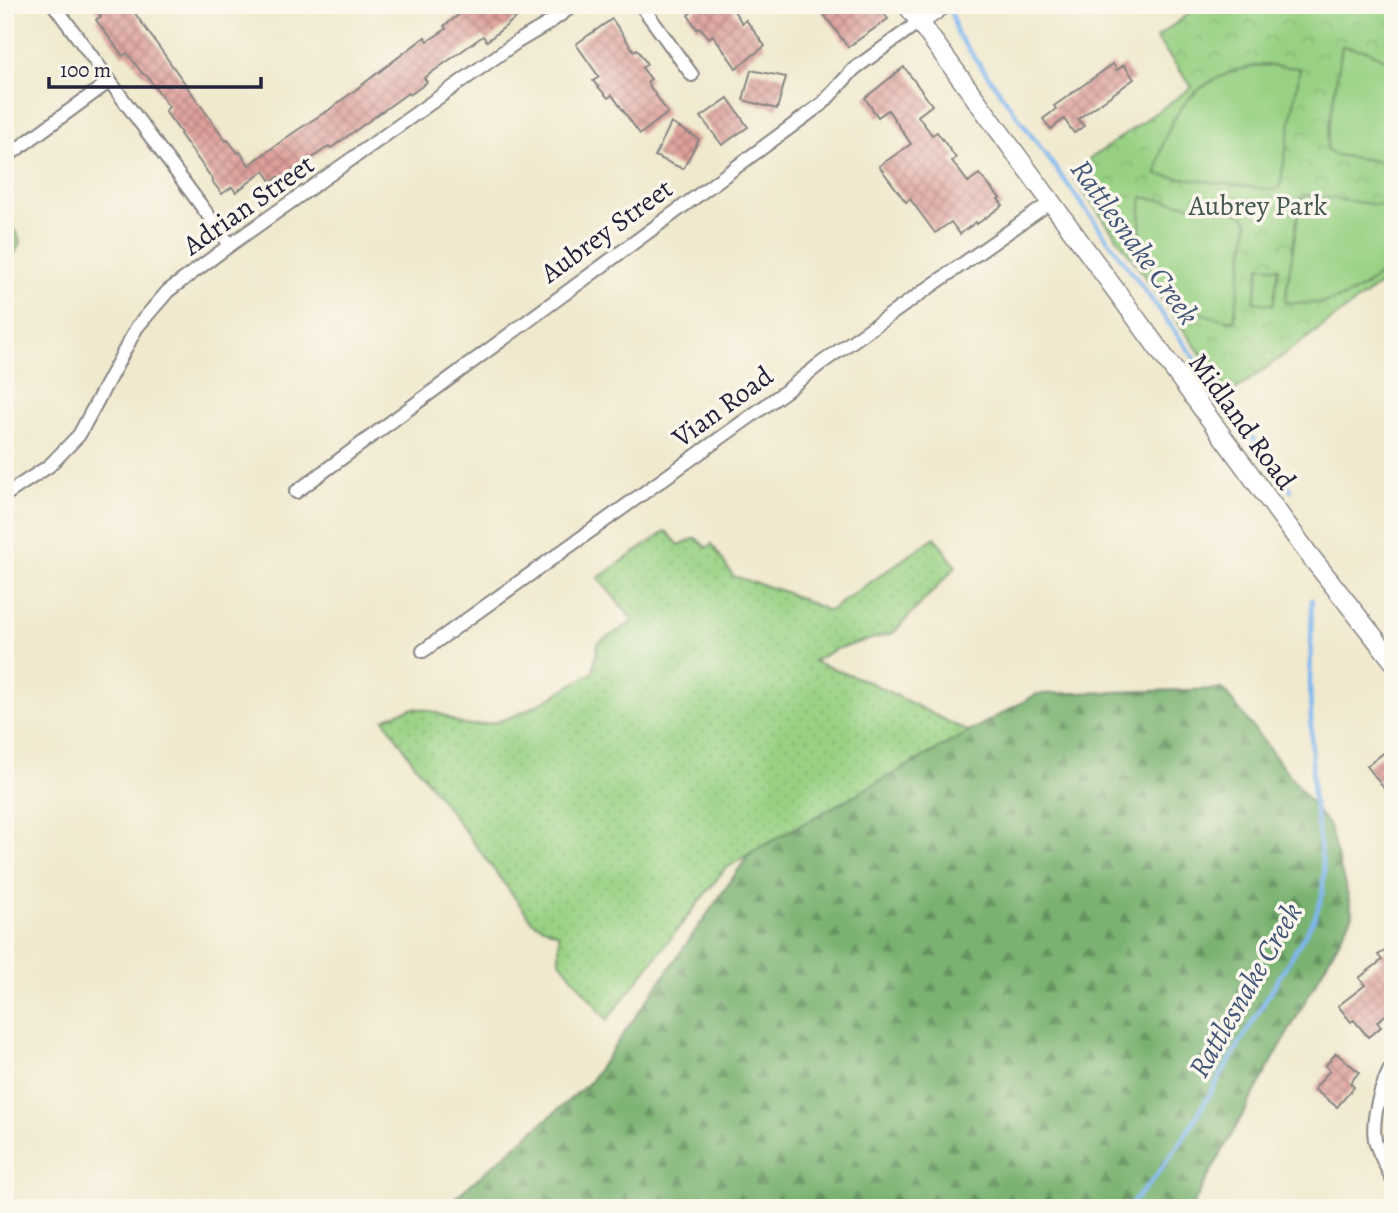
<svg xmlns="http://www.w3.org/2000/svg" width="1398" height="1213" viewBox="0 0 1398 1213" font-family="Alegreya,serif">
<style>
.grass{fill:url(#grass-dots);stroke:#5d7a5f;stroke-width:2}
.forest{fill:url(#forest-firs);stroke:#4e6a56;stroke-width:2}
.park{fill:url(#park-crowns);stroke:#5d7a5f;stroke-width:2}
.pitch{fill:#98d183;stroke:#5d7a5f;stroke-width:2}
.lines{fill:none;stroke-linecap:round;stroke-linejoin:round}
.stream{stroke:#7fb7ef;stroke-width:4.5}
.building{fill:url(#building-cross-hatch)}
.street-casing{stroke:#898684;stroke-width:16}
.secondary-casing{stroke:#898684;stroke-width:21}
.street{stroke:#fff;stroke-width:12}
.secondary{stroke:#fff;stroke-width:18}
.labels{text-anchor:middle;stroke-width:7;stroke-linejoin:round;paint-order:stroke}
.street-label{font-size:28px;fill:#22223b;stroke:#fbf7ec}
.park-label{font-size:28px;fill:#455751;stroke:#fbf7ec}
.water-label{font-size:30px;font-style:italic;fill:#43567a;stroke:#fbf7ec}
</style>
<defs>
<pattern id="grass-dots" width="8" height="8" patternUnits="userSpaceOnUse" patternTransform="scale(1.75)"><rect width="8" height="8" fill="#98d183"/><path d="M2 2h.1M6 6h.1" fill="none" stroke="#83b372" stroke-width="1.8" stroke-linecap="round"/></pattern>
<pattern id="forest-firs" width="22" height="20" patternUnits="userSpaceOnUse" patternTransform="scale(1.75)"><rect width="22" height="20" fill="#7ab371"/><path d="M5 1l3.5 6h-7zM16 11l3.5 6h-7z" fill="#64915e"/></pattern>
<pattern id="park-crowns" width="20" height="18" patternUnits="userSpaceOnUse" patternTransform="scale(1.75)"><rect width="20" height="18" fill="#98d183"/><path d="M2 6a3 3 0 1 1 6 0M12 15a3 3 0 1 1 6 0" fill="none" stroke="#83b372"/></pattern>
<pattern id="building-cross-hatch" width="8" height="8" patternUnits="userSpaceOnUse" patternTransform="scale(1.75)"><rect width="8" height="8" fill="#dea09b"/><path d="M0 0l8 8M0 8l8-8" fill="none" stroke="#b48280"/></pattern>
</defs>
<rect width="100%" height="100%" fill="#fbf7ec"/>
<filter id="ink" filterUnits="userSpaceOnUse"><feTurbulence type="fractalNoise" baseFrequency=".0143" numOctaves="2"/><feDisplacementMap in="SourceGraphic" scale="14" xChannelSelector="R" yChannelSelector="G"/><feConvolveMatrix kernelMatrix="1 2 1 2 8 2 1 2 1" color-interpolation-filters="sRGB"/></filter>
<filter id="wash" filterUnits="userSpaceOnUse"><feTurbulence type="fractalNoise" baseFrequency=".00686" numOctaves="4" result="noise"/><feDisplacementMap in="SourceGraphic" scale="28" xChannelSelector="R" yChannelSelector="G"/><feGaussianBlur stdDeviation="1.57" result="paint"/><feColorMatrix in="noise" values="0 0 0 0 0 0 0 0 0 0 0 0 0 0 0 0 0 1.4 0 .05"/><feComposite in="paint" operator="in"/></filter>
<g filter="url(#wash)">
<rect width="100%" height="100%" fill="#f0e9ce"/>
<path class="grass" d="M666,531L679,545L696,538L707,548L712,544L733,576L782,591L829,611L935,537L956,567L893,633L836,649L813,661L869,682L969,732L750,853L724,870L607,1020L559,960V934L533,922L413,762L384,719C410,707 418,704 445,716C451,719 459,724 465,725C508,729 557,693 593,672L598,643L634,621L598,578Z"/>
<polygon class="forest" points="1223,689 1329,826 1353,915 1191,1208 443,1208 589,1083 750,853 1037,694"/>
<polygon class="park" points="1189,5 1393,5 1393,275 1230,394 1070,173 1192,87 1156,38 1192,11"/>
<g class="pitch">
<polygon points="1342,46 1369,51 1393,63 1393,163 1334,155 1327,149 1329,128"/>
<path d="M1262,65L1300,68L1280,186L1274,190L1157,175C1164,112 1198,74 1262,65Z"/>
<path d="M1308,195L1393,207C1393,218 1395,246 1392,255C1390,262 1384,268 1380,273C1354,300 1321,307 1285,302L1299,207L1301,199Z"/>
<path d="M1142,197L1239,213L1243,215L1248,222L1234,321C1163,311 1132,267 1142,197Z"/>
<polygon points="5,218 17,234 20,242 15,254 5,257"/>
<polygon points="1260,266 1279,268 1273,305 1254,302"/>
</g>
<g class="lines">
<g class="stream">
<polyline points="952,15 957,33 961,39 1291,490"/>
<polyline points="1127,1208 1152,1181 1183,1139 1314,919 1322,897 1324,873 1313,794 1310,683 1312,600"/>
</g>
</g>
<g id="blocks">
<g class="building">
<polygon points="92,5 129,5 226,141 228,140 238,153 240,152 249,165 293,133 325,112 325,113 425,37 428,41 446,29 444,26 472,5 532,5 487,41 483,36 424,78 427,82 422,86 410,95 408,93 331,148 329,146 293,172 296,176 283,185 278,177 272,182 264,171 236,192 232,187 222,194 212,181 213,180 180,134 181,133 165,111 169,107 147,76 142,73 127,53 123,56 96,20 101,16"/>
<polygon points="701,5 730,5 742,23 746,20 765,46 736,68 713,35 709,38 700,27 697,29 688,15"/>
<polygon points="817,5 878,5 888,19 848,47"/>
<polygon points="612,19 634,51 637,49 647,64 642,68 651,79 647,82 668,113 640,134 612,95 608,98 593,81 599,77 576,44"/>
<polygon points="1113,64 1117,70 1124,65 1134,79 1078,119 1084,126 1074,133 1064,119 1051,129 1043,119 1056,109 1054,106"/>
<polygon points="904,67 932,105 918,116 932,135 937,132 956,158 952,161 968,182 979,174 1000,198 998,199 1003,205 977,224 976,222 960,234 951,222 935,233 910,199 906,202 879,166 911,144 888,110 878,117 865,98"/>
<polygon points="751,70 786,77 777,109 743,100"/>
<polygon points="728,98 748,127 722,145 701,117"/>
<polygon points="671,123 699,139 683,169 655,156"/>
<polygon points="1386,751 1393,760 1393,800 1367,766"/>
<polygon points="1393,946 1393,1009 1377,1022 1381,1027 1368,1037 1354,1020 1351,1022 1338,1006 1365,985 1359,978 1382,960 1378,955"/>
<polygon points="1336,1053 1359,1072 1350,1083 1354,1087 1337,1107 1314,1089 1330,1070 1325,1066"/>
</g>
</g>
</g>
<g filter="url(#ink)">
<use href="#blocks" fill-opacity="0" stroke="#898684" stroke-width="2"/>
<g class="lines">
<g class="street-casing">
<g id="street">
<polyline points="54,5 230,245"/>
<polyline points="641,5 692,75"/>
<polyline points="5,158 110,81"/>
<polyline points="296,492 823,103 854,69 919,22"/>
<polyline points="5,495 49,466 79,435 137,327 168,291 230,245 517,42 549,23 574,5"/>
<polyline points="423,651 786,391 820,364 1051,202"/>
<path d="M1393,1064C1382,1083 1371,1117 1375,1140C1377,1151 1388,1169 1393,1181"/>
</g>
</g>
<g class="secondary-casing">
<g id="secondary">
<polyline points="907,5 1307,552 1393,661"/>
<polyline points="919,22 943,5"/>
</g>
</g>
<use href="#street" class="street"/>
<use href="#secondary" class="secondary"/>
</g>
</g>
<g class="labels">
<g class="street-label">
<text transform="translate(248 204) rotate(-35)" y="10">Adrian Street</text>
<text transform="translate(606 230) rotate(-36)" y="10">Aubrey Street</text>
<text transform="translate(722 406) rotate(-36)" y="10">Vian Road</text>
<text transform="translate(1243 421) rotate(54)" y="10">Midland Road</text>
</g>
<g class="park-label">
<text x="1258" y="215">Aubrey Park</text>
</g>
<g class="water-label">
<text transform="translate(1135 242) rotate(54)" y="10">Rattlesnake Creek</text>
<text transform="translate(1245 990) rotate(-60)" y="10">Rattlesnake Creek</text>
</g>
</g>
<rect width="1398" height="1213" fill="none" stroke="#fbf7ec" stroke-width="28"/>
<path d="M49 77v10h212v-10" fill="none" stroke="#22223b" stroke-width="3.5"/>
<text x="60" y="77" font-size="21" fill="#22223b" stroke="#fbf7ec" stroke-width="5" paint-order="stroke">100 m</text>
</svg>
